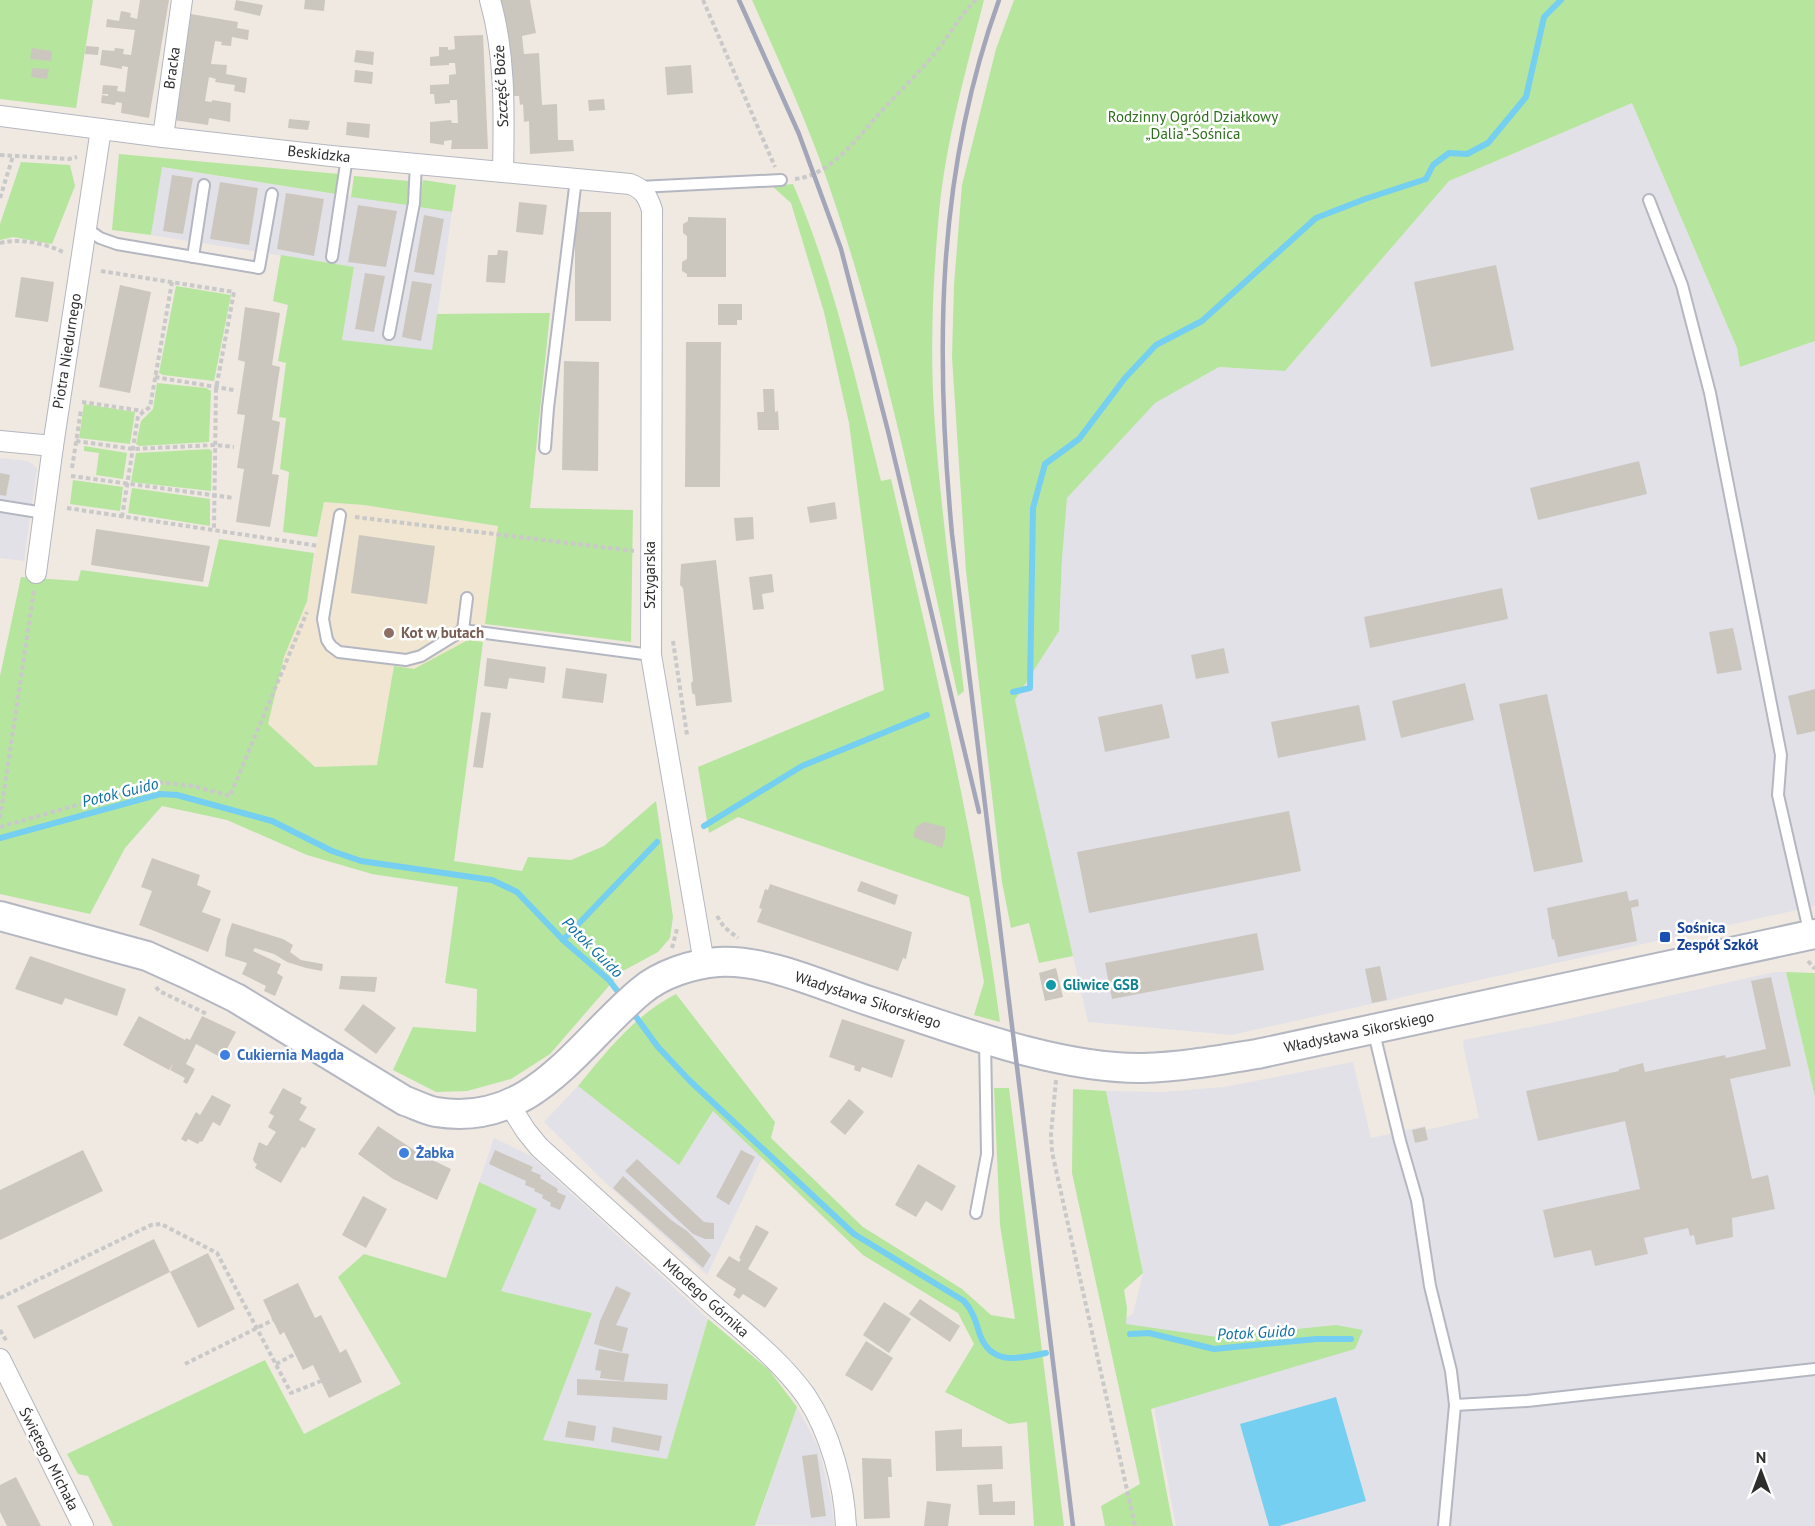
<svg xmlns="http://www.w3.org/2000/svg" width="1815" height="1526" viewBox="0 0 1815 1526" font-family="'PT Sans',sans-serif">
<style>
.industrial{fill:#e3e1e8}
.education{fill:#f0e6d1}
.green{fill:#b6e59e}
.water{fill:#75cff0}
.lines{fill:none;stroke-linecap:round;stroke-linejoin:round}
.stream{stroke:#75cff0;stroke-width:6}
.building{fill:#cbc7bf}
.lane-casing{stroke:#b4b7c1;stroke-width:14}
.street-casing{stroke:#b4b7c1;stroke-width:22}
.secondary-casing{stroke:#b4b7c1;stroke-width:32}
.path{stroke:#c9c9c9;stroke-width:4;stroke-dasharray:4.5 3;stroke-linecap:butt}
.lane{stroke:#fff;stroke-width:10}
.street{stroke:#fff;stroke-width:20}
.secondary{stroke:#fff;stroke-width:28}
.rail{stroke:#a3a6b8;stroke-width:4.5}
.education-dot{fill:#8d6e63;stroke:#fff;stroke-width:2}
.transit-dot{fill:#1a4fb4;stroke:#fff;stroke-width:2}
.culture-dot{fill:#0f9aa8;stroke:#fff;stroke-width:2}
.shop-dot{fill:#3f7fe0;stroke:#fff;stroke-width:2}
.labels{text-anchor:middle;stroke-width:5;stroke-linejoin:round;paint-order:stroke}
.street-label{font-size:15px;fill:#2e2e2e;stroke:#fff}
.park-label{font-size:15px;fill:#2c6e1b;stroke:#fff}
.education-label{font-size:15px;font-weight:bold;fill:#785e54;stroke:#fff;text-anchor:start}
.transit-label{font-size:15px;font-weight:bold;fill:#164399;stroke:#fff;text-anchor:start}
.culture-label{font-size:15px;font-weight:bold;fill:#0d838f;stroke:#fff;text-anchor:start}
.shop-label{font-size:15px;font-weight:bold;fill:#366cbe;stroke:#fff;text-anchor:start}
.water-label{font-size:16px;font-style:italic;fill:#0d6fa3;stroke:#fff}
</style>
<rect width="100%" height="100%" fill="#efe9e1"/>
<g class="industrial">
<polygon points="1632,103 1737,348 1740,367 1815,341 1815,906 1231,1035 1088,1022 1015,700 1059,631 1062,559 1067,498 1154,403 1219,367 1285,371 1449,181"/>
<polygon points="161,167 452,212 432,351 342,340 354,267 151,235"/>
<polygon points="0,458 28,461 37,468 24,561 0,558"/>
<polygon points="1774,972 1786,972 1815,1097 1815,1526 1176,1526 1145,1360 1124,1347 1123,1319 1133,1314 1143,1273 1106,1091 1163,1092 1224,1087 1353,1062 1371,1138 1425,1126 1426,1130 1479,1118 1463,1045 1464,1040 1550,1023"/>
<polygon points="578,1086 679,1165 713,1111 762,1158 707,1275 608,1185 544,1122"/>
<polygon points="494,1138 531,1156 708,1319 667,1459 543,1440 591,1313 501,1291 536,1209 479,1182"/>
<polygon points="797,1407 818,1446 831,1499 834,1526 756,1525"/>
</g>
<polygon class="education" points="324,502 364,505 498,526 466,763 315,767 268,725 284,657 307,601"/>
<g class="green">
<polygon points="0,0 93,0 76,108 0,99"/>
<path d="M752,0H984C966,70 946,140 939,213C933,278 930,346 934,412C940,505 953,598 964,691L958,696C918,517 883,336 821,163C801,108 776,54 752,0Z"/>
<polygon points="1014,0 1815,0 1815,341 1740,367 1737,348 1632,103 1449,181 1285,371 1219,367 1155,403 1067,498 1062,559 1059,631 1015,700 1073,956 1039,963 1029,923 1011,928 1002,882 966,571 952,357 954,285 962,185 996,49"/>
<polygon points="119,154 339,174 336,194 162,167 151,235 112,230"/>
<polygon points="21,162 70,165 75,186 52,244 13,237 0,240 0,224"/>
<polygon points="354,176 409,181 407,205 351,197"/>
<polygon points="423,180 456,185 452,212 419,207"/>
<path d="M793,184C834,279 856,381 881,481L891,479C933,659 976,838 1000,1022L974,1015L984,982L969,897L738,817L709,833L698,767L884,690L849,423L824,312L791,203L772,186Z"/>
<polygon points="281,255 354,267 342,340 432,350 437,314 550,313 530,508 633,510 631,642 485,624 498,526 364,505 324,502 317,537 283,532 289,472 280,469 286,418 279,417 286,363 278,361 288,305 273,301"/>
<polygon points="176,286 231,295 214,381 163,375 159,373"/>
<polygon points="157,383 206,388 211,391 209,442 139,446 136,444 141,421 153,409"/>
<polygon points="84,404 135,412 130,444 79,438"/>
<polygon points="84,446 127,453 123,479 96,475 99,453 84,451"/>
<polygon points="209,449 212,451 211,491 131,482 136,453"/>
<polygon points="73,480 123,487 120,511 70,504"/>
<polygon points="132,488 210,499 210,526 128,513"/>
<polygon points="219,539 314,553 307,601 284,657 268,724 315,767 377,765 394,666 414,669 468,640 483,642 454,861 522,871 528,857 571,860 604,846 656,801 673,917 670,938 658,952 621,972 550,1054 511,1079 467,1091 436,1092 393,1070 413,1027 476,1032 477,989 445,983 458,887 372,874 307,855 227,820 162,806 125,848 90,914 0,894 0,676 21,577 78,581 81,570 208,587"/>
<polygon points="1786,972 1815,973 1815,1097"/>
<path d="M676,994L775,1122L771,1138L863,1227L962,1289L991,1315L1015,1319L1000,1225L994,1088H1009L1064,1526H1034L1027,1422L1009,1424L945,1392L974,1344L958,1313L863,1255L713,1111L679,1165L578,1086C606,1052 636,1014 676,994Z"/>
<polygon points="1073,1089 1106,1091 1143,1273 1124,1290 1127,1308 1126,1324 1217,1337 1336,1325 1363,1330 1355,1349 1151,1409 1173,1526 1105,1526 1101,1506 1140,1484 1072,1173"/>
<polygon points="479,1182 537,1209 501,1291 592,1313 543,1440 667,1459 708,1319 769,1370 797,1407 755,1526 113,1526 88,1476 78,1474 67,1454 265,1360 304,1434 401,1384 338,1277 364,1254 446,1278"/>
</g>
<polygon class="water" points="1336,1397 1366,1501 1279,1526 1269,1526 1240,1424"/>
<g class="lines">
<g class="stream">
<polyline points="1013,692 1030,688 1033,508 1045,464 1079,439 1125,378 1156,345 1202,321 1316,218 1365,199 1426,179 1433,165 1449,153 1467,154 1488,143 1526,97 1544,17 1561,0"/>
<polyline points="704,826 802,766 927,715"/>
<polyline points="0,838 160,794 177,795 272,821 332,851 361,861 492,880 517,892 563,940 609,980 622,997"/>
<polyline points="563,940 657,842"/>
<path d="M631,1010L658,1047L690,1081L854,1234L964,1301C973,1311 976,1322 980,1335C992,1367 1021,1358 1046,1353"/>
<polyline points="1130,1334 1149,1333 1214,1349 1316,1339 1351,1339"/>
</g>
</g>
<g class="building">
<polygon points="140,0 169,0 149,118 121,113 122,103 116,102 115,105 101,103 102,95 108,96 108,94 102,94 103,85 118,86 117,91 125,92 128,67 122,66 122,69 100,65 102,50 114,51 115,48 124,49 123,54 131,55 135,30 106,27 107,19 119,21 121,11 131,13 130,17 137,19"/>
<polygon points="236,0 263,5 260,16 234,10"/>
<polygon points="305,0 325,0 324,11 304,9"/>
<polygon points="500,0 530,0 536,33 522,36 524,54 539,53 542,105 557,104 558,140 573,140 574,151 530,154 529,121 524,122 523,104 520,105 519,96 514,96 509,38"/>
<polygon points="191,14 238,22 237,28 249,30 248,40 232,37 231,46 221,45 222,42 215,41 211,64 227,65 226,74 247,78 245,93 234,91 235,85 215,82 216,79 209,77 205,101 212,102 212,100 231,103 230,122 209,118 208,125 173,120"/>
<polygon points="483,35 488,149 451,149 452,140 444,141 444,145 430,143 430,122 451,120 452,123 458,123 457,100 450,100 450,103 435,104 434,94 430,94 430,85 449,84 449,75 456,74 455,63 449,63 449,65 430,66 430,57 439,56 439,47 448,47 448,50 455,49 454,36"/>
<polygon points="86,46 99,47 98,55 85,54"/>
<polygon points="32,48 52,51 51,61 30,59"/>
<polygon points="356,50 374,52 373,65 354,62"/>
<polygon points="691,65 693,93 667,95 665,67"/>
<polygon points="32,68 49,69 47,79 31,77"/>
<polygon points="355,70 373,72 372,84 354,82"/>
<polygon points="604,99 605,110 589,111 588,100"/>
<polygon points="289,119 310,121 308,130 288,128"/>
<polygon points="347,122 370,124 369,138 346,135"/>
<polygon points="172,175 193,178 183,234 163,231"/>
<polygon points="220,182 258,188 249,245 210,239"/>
<polygon points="286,193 324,199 314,256 277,249"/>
<polygon points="519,202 547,205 543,235 516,232"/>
<polygon points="358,205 397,211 386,267 348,262"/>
<rect x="575" y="212" width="36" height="109"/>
<polygon points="424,215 444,219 434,275 414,272"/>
<polygon points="688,217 726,218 726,277 687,277 687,274 682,271 682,262 687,259 687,236 683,233 683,224 688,221"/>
<polygon points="498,250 508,251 505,283 486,282 488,255 497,255"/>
<polygon points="1496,265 1514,350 1431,367 1414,282"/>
<polygon points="365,273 385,276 374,332 355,329"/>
<polygon points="21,277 54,282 48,322 15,317"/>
<polygon points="412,281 432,284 421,341 402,337"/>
<polygon points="120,285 151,292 130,393 99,387"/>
<polygon points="718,304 742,304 742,320 737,320 737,325 718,325"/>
<polygon points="245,307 280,313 272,365 280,367 272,420 280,422 272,474 279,475 270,527 236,522 244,469 237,468 245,415 237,414 245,362 238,360"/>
<polygon points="686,342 721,342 720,487 685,487"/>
<polygon points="564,361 599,362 598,471 562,470"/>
<polygon points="763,389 774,389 775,412 778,411 779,430 758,430 757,412 764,412"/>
<polygon points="1639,461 1647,494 1538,520 1530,488"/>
<polygon points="0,473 10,475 6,496 0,495"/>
<polygon points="835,502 837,519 810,523 807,507"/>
<polygon points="753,517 754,539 736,541 734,518"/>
<polygon points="96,529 210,546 203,582 91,565"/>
<polygon points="359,535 435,546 427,604 351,593"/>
<polygon points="716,560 732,702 696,706 695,695 692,693 691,683 693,681 683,588 680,585 681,564"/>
<polygon points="772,574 774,592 762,594 764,609 753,610 749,577"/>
<polygon points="1502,588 1508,619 1370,648 1364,617"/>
<polygon points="1733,628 1742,670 1717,674 1709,632"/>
<polygon points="1224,648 1229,673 1196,679 1191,655"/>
<polygon points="487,658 546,667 544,683 509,678 507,689 484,686"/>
<polygon points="566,668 607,674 603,703 562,698"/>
<polygon points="1465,683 1474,720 1401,738 1392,701"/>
<polygon points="1815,689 1815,731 1797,735 1788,696"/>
<polygon points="1547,694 1583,862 1534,872 1499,704"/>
<polygon points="1162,704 1170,738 1105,752 1098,717"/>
<polygon points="1359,705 1366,740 1278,758 1271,722"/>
<polygon points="481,712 491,713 483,768 473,767"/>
<polygon points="1289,811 1301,871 1089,913 1077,852"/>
<polygon points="924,822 945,827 945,838 942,848 913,837 916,827"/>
<polygon points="152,858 200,875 197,885 211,891 202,912 221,919 208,952 139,925 152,891 141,887"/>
<polygon points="861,881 898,895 895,905 857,891"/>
<polygon points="770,884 912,932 906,959 903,958 898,971 757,922 762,909 759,908 765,889 768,890"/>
<polygon points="1627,891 1629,901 1638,899 1639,906 1631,908 1637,941 1558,957 1554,939 1552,940 1547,908"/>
<polygon points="232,923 283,939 293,945 290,952 301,960 323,964 322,971 306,968 287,962 274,954 255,948 253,951 281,964 277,973 283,977 275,996 264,991 266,986 242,974 247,963 225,956 227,938"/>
<polygon points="1257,933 1264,970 1112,999 1105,963"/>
<polygon points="30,956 126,989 117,1016 65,998 62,1005 15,989"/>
<polygon points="1380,966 1387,1000 1372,1003 1365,969"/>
<polygon points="1056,968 1063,997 1045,1001 1039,973"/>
<polygon points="341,976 377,977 375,992 339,989"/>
<polygon points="1771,977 1791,1066 1730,1079 1752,1179 1768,1175 1775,1209 1732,1218 1733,1237 1696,1245 1694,1235 1690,1236 1688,1228 1644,1238 1648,1254 1595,1266 1591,1250 1554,1258 1543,1210 1640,1189 1625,1121 1538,1141 1526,1091 1619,1071 1619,1069 1643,1063 1645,1072 1725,1055 1726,1058 1766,1049 1751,981"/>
<polygon points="363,1004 396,1028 376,1054 344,1030"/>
<polygon points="139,1016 185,1040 186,1038 190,1040 202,1016 236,1032 222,1058 196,1044 186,1064 195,1069 187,1084 183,1082 185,1078 170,1070 174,1062 169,1070 123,1045"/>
<polygon points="842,1019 905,1040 892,1078 862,1067 860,1072 854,1070 855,1066 829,1057"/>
<polygon points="283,1088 302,1098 300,1103 307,1107 299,1120 316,1129 305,1148 302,1147 281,1183 255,1168 257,1164 254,1162 253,1159 259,1142 267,1146 276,1132 268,1127 274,1116 269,1113"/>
<polygon points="212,1095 231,1105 220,1126 213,1122 202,1142 200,1141 198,1144 188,1139 186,1142 181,1139 196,1112 200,1115"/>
<polygon points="849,1099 864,1112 845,1135 830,1122"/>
<polygon points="378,1126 420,1154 451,1169 437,1200 393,1179 358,1154"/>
<polygon points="1425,1127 1428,1140 1415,1143 1412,1130"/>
<polygon points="83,1150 103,1191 0,1240 0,1190"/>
<polygon points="495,1150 533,1167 531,1171 541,1175 540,1178 558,1189 557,1192 566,1196 560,1210 550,1206 551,1203 542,1198 543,1195 534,1191 535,1189 525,1185 526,1181 489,1164"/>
<polygon points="741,1150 755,1157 729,1205 716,1197"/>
<polygon points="637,1159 704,1222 714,1223 714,1239 705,1239 693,1234 625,1171"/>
<polygon points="918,1164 956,1186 942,1211 926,1201 916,1217 895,1205"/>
<polygon points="623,1176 671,1220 687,1231 711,1255 703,1268 613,1188"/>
<polygon points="363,1196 387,1209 366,1248 342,1235"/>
<polygon points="756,1225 769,1232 748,1269 778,1288 765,1308 743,1294 739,1299 733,1295 736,1289 716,1276 729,1256 739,1262 741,1259 739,1258"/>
<polygon points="154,1239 170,1272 34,1339 17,1306"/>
<polygon points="208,1253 235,1309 198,1328 170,1272"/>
<polygon points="298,1283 315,1318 321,1315 340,1353 346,1349 362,1382 329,1398 313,1365 303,1370 284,1332 280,1335 263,1300"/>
<polygon points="616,1286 631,1293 616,1325 628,1328 622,1352 594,1344 600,1321"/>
<polygon points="920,1299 960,1326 950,1342 909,1314"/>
<polygon points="884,1302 911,1319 889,1353 863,1335"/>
<polygon points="866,1341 893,1358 872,1391 845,1375"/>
<polygon points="599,1349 629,1354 624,1381 600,1378 601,1371 595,1370"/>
<polygon points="577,1379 668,1384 667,1400 577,1395"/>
<polygon points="568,1421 596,1426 594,1441 565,1437"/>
<polygon points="613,1427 662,1436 659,1451 611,1442"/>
<polygon points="962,1429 962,1447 1002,1446 1003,1469 936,1471 935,1431"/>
<polygon points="817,1454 826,1516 811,1518 802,1456"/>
<polygon points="862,1458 891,1459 892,1477 888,1477 890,1518 864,1519"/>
<polygon points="16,1477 41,1526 7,1526 0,1512 0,1485"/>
<polygon points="992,1484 993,1502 1015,1501 1015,1515 979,1515 977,1485"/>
<polygon points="927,1501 951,1504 948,1526 924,1526"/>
</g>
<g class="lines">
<g class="lane-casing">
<g id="lane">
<polyline points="639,187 781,180"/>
<polyline points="1649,200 1682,285 1710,393 1781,755 1778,795 1810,935"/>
<polyline points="86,228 100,238 117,244 259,268 272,194"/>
<polyline points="193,257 204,185"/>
<polyline points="332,257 347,157"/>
<polyline points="389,334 414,203 416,164"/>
<polyline points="545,448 548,408 576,179"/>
<polyline points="0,506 44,513"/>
<polyline points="340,515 323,619 327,640 331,646 339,652 406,660 421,656 463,630 651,655"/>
<polyline points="463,630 467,598"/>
<polyline points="1373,1029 1400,1141 1417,1200 1430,1286 1451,1371 1455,1405 1444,1526"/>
<polyline points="976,1213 987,1154 985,1040"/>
<polyline points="1455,1405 1527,1401 1815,1369"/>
</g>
</g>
<g class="street-casing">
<g id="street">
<path d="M490,0C506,56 504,115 503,172"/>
<path d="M0,116L163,137L331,156L630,184C644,189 648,197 652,210L651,655L704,963"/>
<polyline points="163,137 182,0"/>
<polyline points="0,441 53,446"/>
<polyline points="36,573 53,446 101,129"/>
<path d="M509,1104L526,1131L539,1147C597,1199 654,1252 712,1304C744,1332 781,1361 806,1396C830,1432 844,1483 846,1526"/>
<polyline points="0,1359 83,1526"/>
</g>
</g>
<g class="secondary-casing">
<path id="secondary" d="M0,916L147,956L187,974L236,998L405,1101C415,1104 425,1110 436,1112C533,1128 577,1044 641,991C661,974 692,964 718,962C767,959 823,986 869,1001C952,1028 1055,1069 1143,1068C1181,1067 1220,1060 1257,1054L1815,934"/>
</g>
<g class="path">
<polyline points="703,0 775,167"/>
<polyline points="0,155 69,159 77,157"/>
<path d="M795,179C835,175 864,128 890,102C907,84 924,67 940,47C953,30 960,15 976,0"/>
<polyline points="0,198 13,156"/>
<path d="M0,243C19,238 45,243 63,252"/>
<polyline points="101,271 234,292 216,389 214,530"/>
<polyline points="155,377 234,390"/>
<polyline points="82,402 143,411"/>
<polyline points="76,441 133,449 215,445 234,447"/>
<polyline points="72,468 81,410"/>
<polyline points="71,476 234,498"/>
<polyline points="67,508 319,546"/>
<polyline points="122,517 138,416 150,407 172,282"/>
<polyline points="355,517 634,551"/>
<polyline points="673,641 687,735"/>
<polyline points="0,818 34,590"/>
<polyline points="0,827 157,782 193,786 230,796 307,612"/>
<polyline points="717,916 724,927 738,938"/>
<polyline points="672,948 677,929"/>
<polyline points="1808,961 1815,969"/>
<polyline points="156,987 159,991 207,1014"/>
<polyline points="1056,1080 1051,1134 1052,1152 1135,1526"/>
<polyline points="0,1298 151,1225 161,1224 217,1253 291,1393 321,1381"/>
<polyline points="0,1330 7,1342"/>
<polyline points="185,1364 273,1320"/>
<polyline points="276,1364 295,1354"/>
</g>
<use href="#lane" class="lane"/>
<use href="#street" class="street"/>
<use href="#secondary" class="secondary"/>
<g class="rail">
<polyline points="739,0 799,134 841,249 888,431 979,812"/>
<path d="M999,0C936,174 935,352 952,534L1073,1526"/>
</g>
</g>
<circle class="education-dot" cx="389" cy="633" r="6"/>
<rect class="transit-dot" x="1659" y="931" width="12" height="12" rx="3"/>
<circle class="culture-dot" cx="1051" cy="985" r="6"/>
<g class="shop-dot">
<circle cx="225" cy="1055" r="6"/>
<circle cx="404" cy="1153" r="6"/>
</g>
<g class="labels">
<g class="street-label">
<text transform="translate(172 68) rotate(-82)" y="5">Bracka</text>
<text transform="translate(501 86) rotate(-93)" y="5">Szczęść Boże</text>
<text transform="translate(319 154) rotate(6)" y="5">Beskidzka</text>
<text transform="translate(67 351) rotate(-81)" y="5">Piotra Niedurnego</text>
<text transform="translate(650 575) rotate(-90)" y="5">Sztygarska</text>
<text transform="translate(868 1000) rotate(18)" y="5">Władysława Sikorskiego</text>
<text transform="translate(1359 1032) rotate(-12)" y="5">Władysława Sikorskiego</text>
<text transform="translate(706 1298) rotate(42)" y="5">Młodego Górnika</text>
<text transform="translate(49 1459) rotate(63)" y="5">Świętego Michała</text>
</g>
<g class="park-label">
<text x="1193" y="122">Rodzinny Ogród Działkowy<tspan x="1193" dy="17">„Dalia”-Sośnica</tspan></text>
</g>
<g class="education-label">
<text x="401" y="638">Kot w butach</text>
</g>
<g class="transit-label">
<text x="1677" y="933">Sośnica<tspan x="1677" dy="17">Zespół Szkół</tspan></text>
</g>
<g class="culture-label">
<text x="1063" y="990">Gliwice GSB</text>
</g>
<g class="shop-label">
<text x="237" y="1060">Cukiernia Magda</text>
<text x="416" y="1158">Żabka</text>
</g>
<g class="water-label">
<text transform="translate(120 792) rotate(-14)" y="6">Potok Guido</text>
<text transform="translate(593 947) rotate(45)" y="6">Potok Guido</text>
<text transform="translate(1256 1332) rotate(-3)" y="6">Potok Guido</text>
</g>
</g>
<g transform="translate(1761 1472)" stroke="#ffffff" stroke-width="4.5" paint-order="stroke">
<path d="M0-4.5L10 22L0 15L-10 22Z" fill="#2e2e2e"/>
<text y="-9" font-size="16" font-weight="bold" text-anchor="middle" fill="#2e2e2e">N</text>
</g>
</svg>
